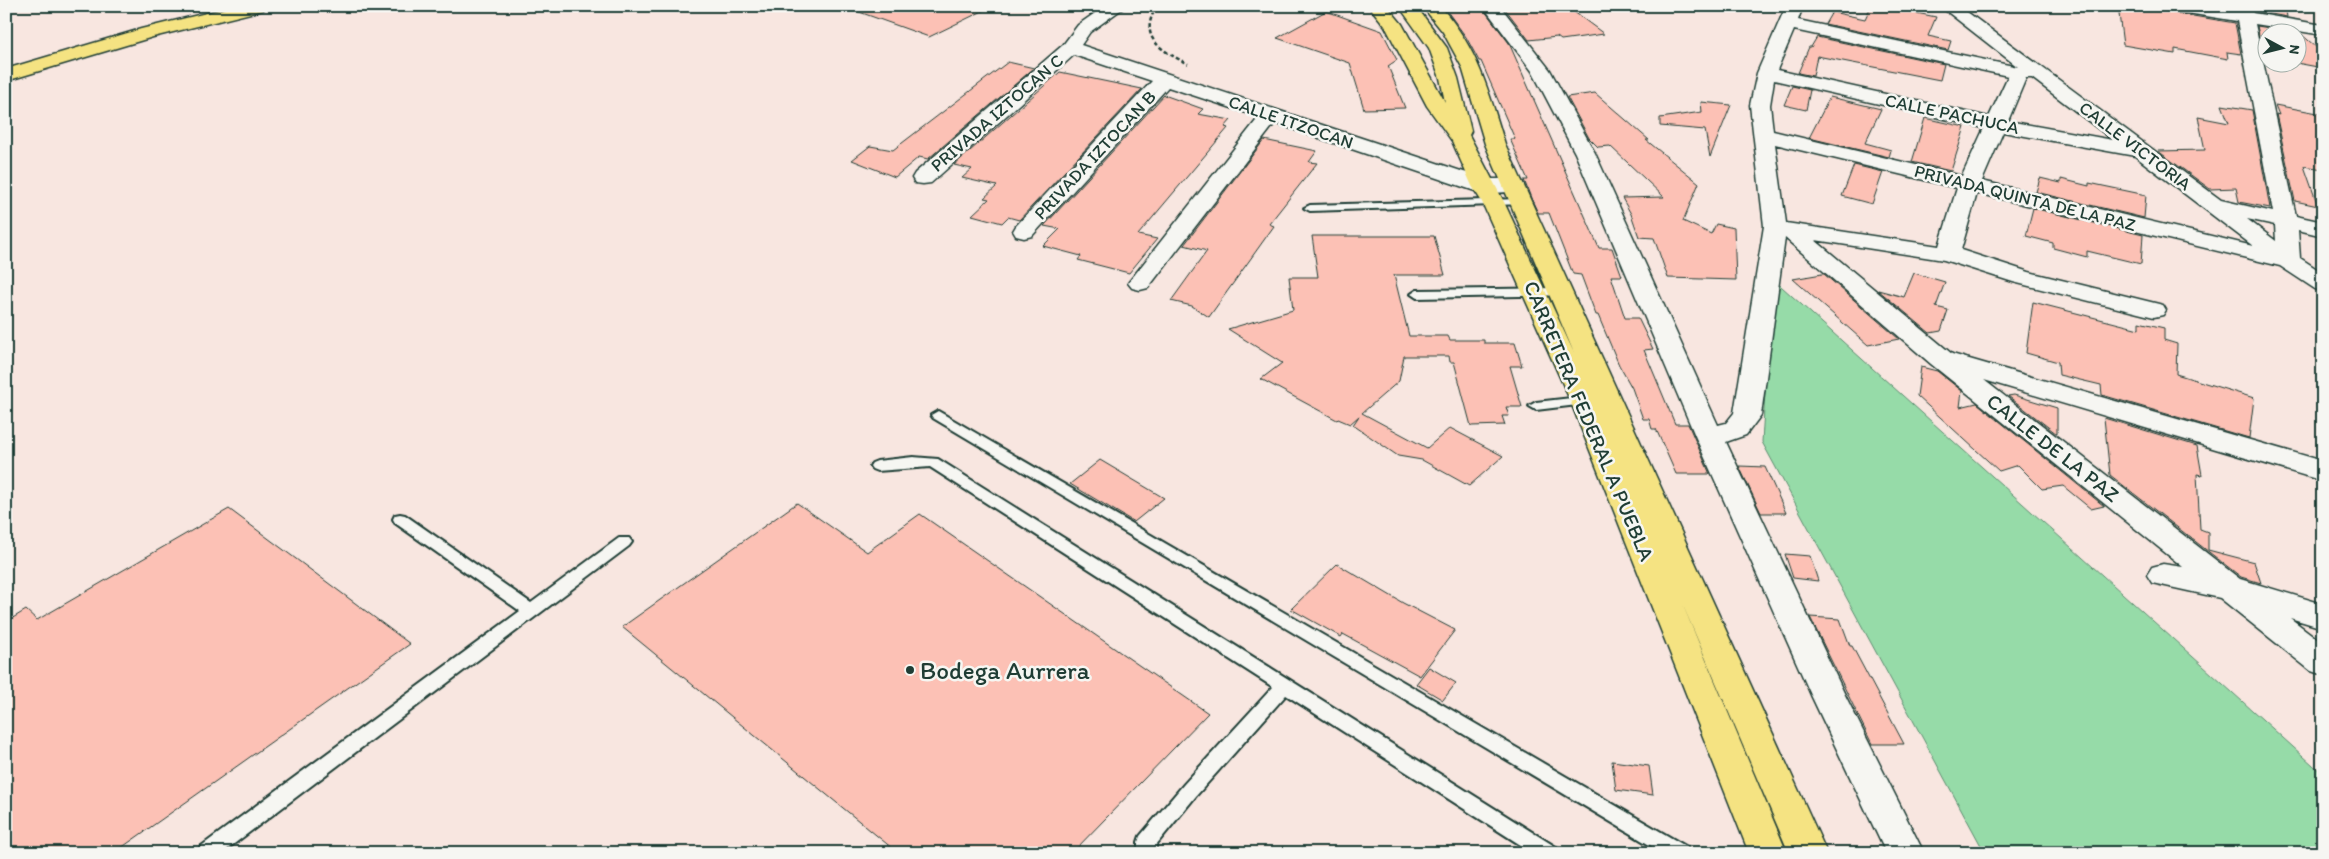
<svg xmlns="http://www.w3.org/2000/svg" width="2329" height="859" viewBox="0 0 2329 859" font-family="Itim,sans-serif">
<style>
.green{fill:#96dba8;stroke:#5a8c6e}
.building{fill:#fcc1b5;stroke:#1f3d34}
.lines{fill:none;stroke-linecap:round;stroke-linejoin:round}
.service-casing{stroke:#1f3d34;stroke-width:4}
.minor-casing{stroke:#1f3d34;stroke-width:3}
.primary-casing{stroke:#1f3d34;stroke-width:3}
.path{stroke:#1f3d34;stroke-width:2.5;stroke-dasharray:4 2.5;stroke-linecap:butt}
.service{fill:#f6f6f2;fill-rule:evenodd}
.minor{fill:#f6f6f2;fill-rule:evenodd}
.primary{fill:#f5e382;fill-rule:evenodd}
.poi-dot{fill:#1f3d34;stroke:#f6f6f2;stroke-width:2}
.labels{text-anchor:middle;stroke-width:5;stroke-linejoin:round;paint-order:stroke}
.far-street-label{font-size:18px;fill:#1f3d34;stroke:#f6f6f2}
.street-label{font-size:21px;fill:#1f3d34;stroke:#f6f6f2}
.near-poi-label{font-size:25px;fill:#1f3d34;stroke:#f6f6f2;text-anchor:start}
</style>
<rect width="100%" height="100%" fill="#f8e6e0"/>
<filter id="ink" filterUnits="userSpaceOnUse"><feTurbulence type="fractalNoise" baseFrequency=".02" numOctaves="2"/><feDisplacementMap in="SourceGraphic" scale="10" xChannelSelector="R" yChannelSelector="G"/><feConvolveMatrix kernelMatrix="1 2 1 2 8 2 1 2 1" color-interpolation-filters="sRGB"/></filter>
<g filter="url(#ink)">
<polygon class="green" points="1772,278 2323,774 2323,853 1985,853 1762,442"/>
<g class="building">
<polygon points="852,6 993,6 929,37 851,9"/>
<polygon points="1445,6 1481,6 1509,43 1599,248 1612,248 1622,276 1611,276 1625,318 1638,318 1653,349 1644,350 1675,424 1688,424 1710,474 1676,474 1656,429 1652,429 1649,419 1643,419 1632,388 1619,365 1598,315 1596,315 1581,275 1573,274 1549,213 1538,213 1531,198 1524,180 1528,180 1510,139 1515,139 1481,61 1479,61 1466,37 1444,7"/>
<polygon points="1503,6 1566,6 1604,34 1561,40 1557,37 1529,40"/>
<polygon points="1871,6 1882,6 1936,17 1928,36 1951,41 1948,50 1825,24 1832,12 1865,19"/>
<polygon points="2118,6 2165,6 2169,12 2235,23 2241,54 2227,52 2228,59 2175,49 2175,54 2123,45"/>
<polygon points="2254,6 2286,11 2287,17 2255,11"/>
<polygon points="1326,11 1382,31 1397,60 1388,66 1405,108 1364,109 1350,63 1277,38"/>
<polygon points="2257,26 2289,31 2293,32 2266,32 2266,59 2264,58"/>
<polygon points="2296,33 2301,34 2323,53 2323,68 2291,62 2296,62"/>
<polygon points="1817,37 1944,64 1940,80 1817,56 1813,76 1798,73 1809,47 1811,47"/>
<polygon points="1008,62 1034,68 928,159 919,157 895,177 852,160 870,146 893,150"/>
<polygon points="1060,72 1142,89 1019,220 1008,217 1002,223 972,215 989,199 984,198 997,186 962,178 972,169 954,165"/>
<polygon points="1792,86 1810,90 1806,110 1784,105"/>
<polygon points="1595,93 1649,140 1646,140 1699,183 1683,221 1711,234 1716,224 1734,228 1736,280 1668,278 1654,238 1639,237 1631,214 1622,198 1664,197 1610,146 1598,147 1589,138 1567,97"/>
<polygon points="1164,95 1203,109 1198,114 1231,120 1225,127 1228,128 1138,235 1157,239 1129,273 1078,260 1081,256 1043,246 1060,229 1044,226"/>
<polygon points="1830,97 1881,109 1865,143 1891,150 1889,157 1809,138"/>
<polygon points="1701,102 1731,105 1710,157 1705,130 1660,126 1660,118 1702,112"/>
<polygon points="2222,105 2252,110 2270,208 2239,202 2236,188 2210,189 2158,151 2205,150 2198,117 2229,123"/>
<polygon points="2275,105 2323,114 2323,169 2304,166 2318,206 2295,201 2276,114 2279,115"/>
<polygon points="1925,118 1965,127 1951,171 1912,162"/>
<polygon points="1264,140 1317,151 1309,162 1317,163 1269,224 1274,226 1209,317 1192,306 1171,301 1207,251 1184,245"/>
<polygon points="1854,165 1883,172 1872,204 1842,196"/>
<polygon points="2040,178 2061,183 2061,179 2089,186 2089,183 2146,195 2144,218 2036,192"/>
<polygon points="2033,208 2143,235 2141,264 2087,251 2087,257 2053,248 2053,243 2026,236"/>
<polygon points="1312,236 1434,236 1445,275 1394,275 1409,336 1448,336 1450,340 1484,340 1484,343 1515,343 1522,366 1510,366 1522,407 1506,407 1509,416 1502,416 1505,425 1471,426 1454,362 1450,362 1449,356 1404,356 1399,381 1362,413 1427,448 1450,428 1503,456 1469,486 1422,460 1398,456 1353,425 1359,416 1350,424 1338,419 1337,420 1261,379 1282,363 1228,329 1293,310 1289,277 1318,277"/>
<polygon points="1914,273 1945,282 1936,307 1948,310 1941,331 1930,333 1878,290 1904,297"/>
<polygon points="1822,274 1824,274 1899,339 1868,345 1793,279"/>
<polygon points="2033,302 2139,329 2139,322 2164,328 2164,340 2177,344 2176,374 2254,398 2249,438 2102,395 2101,385 2059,375 2058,362 2026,353"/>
<polygon points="1921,367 1937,371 1962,391 1960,407 1977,403 2104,506 2091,509 2063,486 2042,489 2018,465 1999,471 1917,396"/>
<polygon points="2014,395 2057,408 2057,434 2008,396"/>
<polygon points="2104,418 2197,446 2202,475 2197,474 2200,529 2208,532 2208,550 2254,562 2261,583 2241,577 2110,475"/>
<polygon points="1100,460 1164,498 1134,522 1070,484"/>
<polygon points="1739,466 1765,467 1786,513 1761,513"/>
<polygon points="797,503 867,552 920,514 1208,713 1072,853 898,853 622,627"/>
<polygon points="229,509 410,644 114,853 6,853 6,622 26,610 37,620"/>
<polygon points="1785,554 1810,556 1818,581 1793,578"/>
<polygon points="1337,564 1403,603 1455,630 1420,676 1343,634 1341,637 1291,609"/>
<polygon points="1810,617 1840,619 1850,646 1852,646 1904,744 1872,744"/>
<polygon points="1429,667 1456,683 1443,700 1416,684"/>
<polygon points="1612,761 1649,766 1653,795 1616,790"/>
</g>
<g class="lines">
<g class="service-casing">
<g id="service">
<polygon points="1521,199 1526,202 1525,204 1310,211 1304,208 1310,205"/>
<polygon points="1560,288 1564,289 1566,292 1564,295 1417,298 1411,294 1417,290"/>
<polygon points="1589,396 1596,400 1594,403 1536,410 1529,406 1536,402"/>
<polygon points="938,411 1687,847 1689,853 1663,853 933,418 931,415"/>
<polygon points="913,457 938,459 1556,847 1558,853 1533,853 1286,695 1196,796 1156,845 1156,853 1138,853 1138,842 1140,836 1184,784 1273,687 930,467 877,471 872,469 870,466 872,463 877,461"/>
<polygon points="400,514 405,515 531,603 619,538 629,538 632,542 629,546 222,853 198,853 200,847 520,611 395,523 393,519 395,515"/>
</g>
</g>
<g class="minor-casing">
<g id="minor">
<path d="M1105,6H1126L1090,32L1081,45L1485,179H1513L1521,180L1524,185L1521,190C1507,193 1489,194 1475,191L1275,123L1148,288L1140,290L1132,288L1128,283L1132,278L1259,117L1168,87L1032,236L1024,238L1016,236L1013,231L1016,226L1152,81L1074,55L931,183L923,184L915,183L912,178L915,173L1063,45L1078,25Z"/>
<path d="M1483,6H1500L1550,70L1595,153L1718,425L1726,423L1734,413L1764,226L1750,105L1757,73L1786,6H1803L1798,20L2018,67L1940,6H1959L2221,200L2273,212L2237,21L2175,11L2169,10L2167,6H2209L2235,11L2234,6H2252L2253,13L2323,25V35L2255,24L2296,216L2323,222V236L2298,230L2300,258L2323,273V291L2315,289L2280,266L1977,193L1961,250L2029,272L2163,305L2166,310L2163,315L2154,317L2013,282L1944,260L1815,240L1952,354L2323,461V481L1984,380L2240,579L2323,604V628L2290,618L2323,643V675L2311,671L2220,598L2152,583L2147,575L2152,567L2163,564L2183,567L1931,364L1785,238L1761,415L1746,435L1726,442L1845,695L1924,853H1886L1811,695L1696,438L1575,153L1532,71ZM1794,30L2008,76L1989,117L1777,70ZM2026,78H2032L2113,140L2008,121ZM1774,80L1984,128L1962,176L1773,131L1770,105ZM2003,132L2135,156L2253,246L1982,181ZM1775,144L1957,188L1939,246L1786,223ZM2247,219L2275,225L2276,241Z"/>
</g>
</g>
<g class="primary-casing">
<g id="primary">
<polygon points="235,6 265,6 263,10 153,37 6,81 6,69 141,29"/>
<path d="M1369,6H1387L1402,24L1445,102L1440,78L1429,48L1399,6H1416L1447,48L1458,78L1471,131L1469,135L1504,202L1574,353L1485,144L1462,67L1443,32L1422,6H1440C1479,50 1488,90 1505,144L1827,853H1789L1682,603L1787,853H1749L1570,400L1482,202L1472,186L1452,141L1427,106L1385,26Z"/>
</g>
</g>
<path class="path" d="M1157,6C1137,38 1161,50 1188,64"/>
<use href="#service" class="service"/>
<use href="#minor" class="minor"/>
<use href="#primary" class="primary"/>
</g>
</g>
<circle class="poi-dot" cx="910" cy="670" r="5"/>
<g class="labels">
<g class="far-street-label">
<text transform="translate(997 113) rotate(-41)" y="6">PRIVADA IZTOCAN C</text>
<text transform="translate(1952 114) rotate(12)" y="6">CALLE PACHUCA</text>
<text transform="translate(1291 122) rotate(19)" y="6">CALLE ITZOCAN</text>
<text transform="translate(2135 146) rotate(37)" y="6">CALLE VICTORIA</text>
<text transform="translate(1095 155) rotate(-47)" y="6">PRIVADA IZTOCAN B</text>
<text transform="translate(2025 198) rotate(14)" y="6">PRIVADA QUINTA DE LA PAZ</text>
</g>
<g class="street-label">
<text transform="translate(1589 421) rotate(67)" y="7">CARRETERA FEDERAL A PUEBLA</text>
<text transform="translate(2053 448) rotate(38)" y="7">CALLE DE LA PAZ</text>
</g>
<g class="near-poi-label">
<text x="920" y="679">Bodega Aurrera</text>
</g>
</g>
<rect width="2329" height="859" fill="none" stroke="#f6f6f2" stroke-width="25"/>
<rect x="12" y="12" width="2304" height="834" fill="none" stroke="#1f3d34" stroke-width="2" filter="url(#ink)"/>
<g transform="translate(2282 48) rotate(97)"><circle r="24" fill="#f6f6f2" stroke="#a0aca6"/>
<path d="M0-4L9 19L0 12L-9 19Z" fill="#1f3d34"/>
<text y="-8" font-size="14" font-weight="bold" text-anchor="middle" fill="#1f3d34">N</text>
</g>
</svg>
